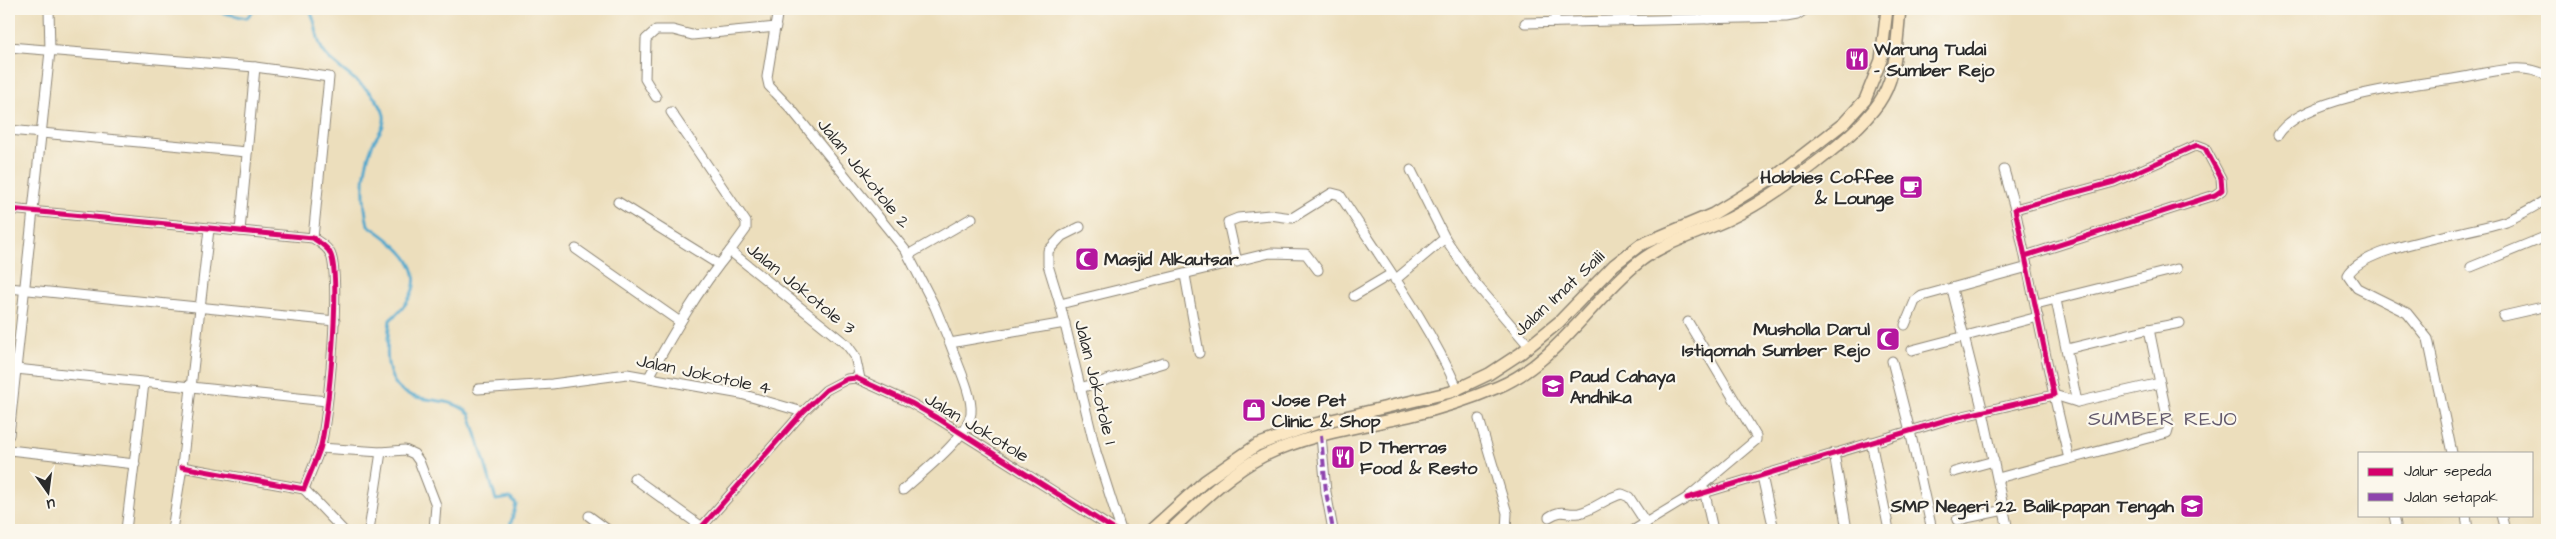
<svg xmlns="http://www.w3.org/2000/svg" width="2556" height="539" font-family="'Architects Daughter',sans-serif">
	<style>
		.lines { fill: none; stroke-linecap: round; stroke-linejoin: round }
		.stream { stroke: #4fa7cc; stroke-width: 3 }
		.street-casing { stroke: #8c8474; stroke-width: 11 }
		.secondary-casing { stroke: #8c8474; stroke-width: 14 }
		.street { stroke: #fff; stroke-width: 9 }
		.secondary { stroke: #fbe7c3; stroke-width: 11 }
		.quiet { stroke: #8e44ad; stroke-width: 4; stroke-dasharray: 8 4; stroke-linecap: butt }
		.cycleway-casing { stroke: #fbf7ec; stroke-width: 8 }
		.cycleway { stroke: #d6006c; stroke-width: 5 }
		.labels { text-anchor: middle; stroke-width: 4.5; stroke-linejoin: round; paint-order: stroke }
		.poi-label { font-size: 18px; font-weight: bold; fill: #2b2b2b; stroke: #fbf7ec; text-anchor: start }
		.street-label { font-size: 18px; fill: #2b2b2b; stroke: #fbf7ec }
		.quarter-label { font-size: 20px; letter-spacing: 1px; fill: #645a6c; stroke: #fbf7ec }
	</style>
	<rect width="100%" height="100%" fill="#fbf7ec"/>
	<filter id="ink" filterUnits="userSpaceOnUse"><feTurbulence type="fractalNoise" baseFrequency=".02" numOctaves="2"/><feDisplacementMap in="SourceGraphic" scale="10" xChannelSelector="R" yChannelSelector="G"/><feConvolveMatrix kernelMatrix="1 2 1 2 8 2 1 2 1" color-interpolation-filters="sRGB"/></filter>
	<filter id="wash" filterUnits="userSpaceOnUse"><feTurbulence type="fractalNoise" baseFrequency=".0096" numOctaves="4" result="noise"/><feDisplacementMap in="SourceGraphic" scale="20" xChannelSelector="R" yChannelSelector="G"/><feGaussianBlur stdDeviation="1.12" result="paint"/><feColorMatrix in="noise" values="0 0 0 0 0 0 0 0 0 0 0 0 0 0 0 0 0 1.4 0 .05"/><feComposite in="paint" operator="in"/></filter>
	<g filter="url(#wash)">
		<rect width="100%" height="100%" fill="#ecdebc"/>
		<g class="lines">
			<g class="stream">
				<path d="M206,9L246,18L256,9"/>
				<path d="M309,9C318,22 315,43 326,55C341,73 379,91 384,115C386,128 376,135 372,146C362,171 362,199 368,225C408,252 438,279 390,320C386,349 381,388 416,397C436,402 454,399 470,414L496,500L510,498L516,504L509,530"/>
			</g>
		</g>
	</g>
	<g filter="url(#ink)">
		<g class="lines">
			<g class="street-casing">
				<g id="street">
					<path d="M778,9L767,77L769,86L792,110L906,251L935,307L950,343L1065,323"/>
					<path d="M1555,9V22"/>
					<path d="M1708,19V9"/>
					<path d="M1525,23L1786,17L1797,15L1806,9"/>
					<path d="M9,47L255,67L329,77L313,238"/>
					<path d="M656,97L645,79L646,39L656,30H673L692,35L776,27"/>
					<path d="M671,112L746,222V229L730,251"/>
					<path d="M9,130L247,152"/>
					<path d="M2278,135C2301,97 2411,85 2453,79C2481,75 2522,60 2547,76"/>
					<path d="M1411,170L1445,238"/>
					<path d="M2004,170L2015,209"/>
					<path d="M618,202L718,264"/>
					<path d="M9,209L313,238C318,242 327,246 330,253C342,274 328,423 320,449C315,463 309,476 304,489L182,467"/>
					<path d="M240,231L255,67"/>
					<path d="M576,249L680,322"/>
					<path d="M908,255L972,218"/>
					<path d="M1237,262L1228,222L1238,218L1270,215L1292,218L1332,193L1340,195C1381,259 1427,320 1458,390"/>
					<path d="M2471,267L2547,236"/>
					<path d="M1185,275L1199,353"/>
					<path d="M1395,280L1445,238L1476,284L1529,346"/>
					<path d="M9,288L335,321"/>
					<path d="M1952,289L1983,412L2008,530"/>
					<path d="M1354,296L1391,274"/>
					<path d="M2056,300L2077,402"/>
					<path d="M1060,304L1048,265V251L1062,236L1080,227"/>
					<path d="M2036,304L2177,269"/>
					<path d="M2503,316L2547,306"/>
					<path d="M1905,325L1915,301L1922,296L2028,267"/>
					<path d="M2149,329L2180,323"/>
					<path d="M1912,350L2038,317"/>
					<path d="M1892,361L1910,431L1932,530"/>
					<path d="M16,369L327,401"/>
					<path d="M649,377C673,333 698,290 730,251L847,345L855,356L860,379"/>
					<path d="M1080,388L1163,363"/>
					<path d="M478,389L552,384L627,374L741,394L803,412"/>
					<path d="M2054,395L2077,402L2160,383L2149,329L2067,349"/>
					<path d="M2054,395L2069,459"/>
					<path d="M1479,419L1507,513L1506,530"/>
					<path d="M9,435L50,51L49,9"/>
					<path d="M1321,435L1326,492L1333,530"/>
					<path d="M1871,442L1889,530"/>
					<path d="M320,448L381,452L405,450L414,454L419,461L436,505L434,530"/>
					<path d="M9,450L135,464"/>
					<path d="M1834,453L1847,530"/>
					<path d="M2452,453L2428,339L2407,313L2357,288L2348,275C2364,245 2473,233 2506,221C2521,215 2534,207 2547,199"/>
					<path d="M1954,472L1994,461"/>
					<path d="M1762,476L1774,530"/>
					<path d="M634,478L702,527"/>
					<path d="M1998,478L2167,433L2169,426L2160,383"/>
					<path d="M304,489L343,530"/>
					<path d="M903,490C922,472 967,439 971,413C973,395 956,361 950,343"/>
					<path d="M1705,494L1713,530"/>
					<path d="M1687,498L1946,420L2054,395L2015,209L2114,182L2197,145L2205,148L2221,178L2222,190L2215,195L2025,256"/>
					<path d="M2466,515L2468,530"/>
					<path d="M2501,515L2505,530"/>
					<path d="M589,516L608,530"/>
					<path d="M1549,517C1563,508 1565,515 1579,513C1594,510 1607,497 1622,494L1629,497L1646,523"/>
					<path d="M1957,520L2004,510"/>
					<path d="M126,530L144,383"/>
					<path d="M172,530L182,467L209,229"/>
					<path d="M369,530L381,452"/>
					<path d="M699,530L803,412L826,390L847,379L856,378L911,403L937,418L1115,530"/>
					<path d="M1121,530L1096,452L1060,304L1270,253L1306,254L1318,270"/>
					<path d="M1634,530L1687,498L1756,440V436L1688,322"/>
					<path d="M2393,530L2396,525L2394,515"/>
				</g>
			</g>
			<g class="secondary-casing">
				<g id="secondary">
					<path d="M1151,530L1205,481L1257,445L1315,424L1451,392L1489,374L1521,353L1559,322L1614,265L1640,245L1713,214L1777,175L1844,123L1865,100L1881,60L1887,9"/>
					<path d="M1171,530C1199,504 1228,474 1263,456C1308,434 1360,427 1409,416C1439,409 1470,399 1498,387C1557,362 1591,300 1639,262C1664,242 1700,233 1729,219C1769,200 1862,135 1883,96C1897,71 1897,37 1900,9"/>
				</g>
			</g>
			<use href="#street" class="street"/>
			<use href="#secondary" class="secondary"/>
			<path class="quiet" d="M1321,435L1326,492L1333,530"/>
			<g class="cycleway-casing">
				<g id="cycleway">
					<path d="M9,209L313,238C318,242 327,246 330,253C342,274 328,423 320,449C315,463 309,476 304,489L182,467"/>
					<path d="M1687,498L1946,420L2054,395L2015,209L2114,182L2197,145L2205,148L2221,178L2222,190L2215,195L2025,256"/>
					<path d="M699,530L803,412L826,390L847,379L856,378L911,403L937,418L1115,530"/>
				</g>
			</g>
			<use href="#cycleway" class="cycleway"/>
		</g>
	</g>
	<defs>
		<g id="restaurant-square" transform="scale(1.25)"><rect x="-9" y="-9" width="18" height="18" rx="4" fill="#b5179e" stroke="#fbf7ec"/><path d="M-5-6h1v4h1v-4h1v4h1v-4h1v5L-1.5 .5V6h-2V.5L-5-1ZM5-6V6H3V1.5H1.5Q1.5-4 5-6Z" fill="#fff"/></g>
		<g id="cafe-square" transform="scale(1.25)"><rect x="-9" y="-9" width="18" height="18" rx="4" fill="#b5179e" stroke="#fbf7ec"/><path d="M-5.5-4.5H6V0H3Q3 3.5 0 3.5H-2.5Q-5.5 3.5-5.5 0ZM3-3.2v2h1.7v-2ZM-6 4.5H4V6H-6Z" fill="#fff"/></g>
		<g id="mosque-square" transform="scale(1.25)"><rect x="-9" y="-9" width="18" height="18" rx="4" fill="#b5179e" stroke="#fbf7ec"/><path d="M3.5-4.9A6 6 0 1 0 3.5 4.9A5 5 0 1 1 3.5-4.9Z" fill="#fff"/></g>
		<g id="school-square" transform="scale(1.25)"><rect x="-9" y="-9" width="18" height="18" rx="4" fill="#b5179e" stroke="#fbf7ec"/><path d="M0-5L7-2L0 1L-7-2ZM-4 1L0 2.5L4 1V4Q0 6-4 4Z" fill="#fff"/></g>
		<g id="shop-square" transform="scale(1.25)"><rect x="-9" y="-9" width="18" height="18" rx="4" fill="#b5179e" stroke="#fbf7ec"/><path d="M-5-2.5h2.3a2.7 3.5 0 0 1 5.4 0H5L5.5 6h-11ZM-1.5-2.5h3a1.5 2.3 0 0 0-3 0Z" fill="#fff"/></g>
	</defs>
	<g fill-rule="evenodd">
		<use href="#restaurant-square" x="1857" y="59"/>
		<use href="#cafe-square" x="1911" y="187"/>
		<use href="#mosque-square" x="1087" y="259"/>
		<use href="#mosque-square" x="1888" y="339"/>
		<use href="#school-square" x="1553" y="386"/>
		<use href="#shop-square" x="1254" y="410"/>
		<use href="#restaurant-square" x="1343" y="457"/>
		<use href="#school-square" x="2192" y="506"/>
	</g>
	<g class="labels">
		<g class="poi-label">
			<text x="1874" y="55">Warung Tudai<tspan x="1874" dy="21">- Sumber Rejo</tspan></text>
			<text x="1894" y="183" text-anchor="end">Hobbies Coffee<tspan x="1894" dy="21">&amp; Lounge</tspan></text>
			<text x="1104" y="265">Masjid Alkautsar</text>
			<text x="1870" y="335" text-anchor="end">Musholla Darul<tspan x="1870" dy="21">Istiqomah Sumber Rejo</tspan></text>
			<text x="1570" y="382">Paud Cahaya<tspan x="1570" dy="21">Andhika</tspan></text>
			<text x="1272" y="406">Jose Pet<tspan x="1272" dy="21">Clinic &amp; Shop</tspan></text>
			<text x="1360" y="453">D Therras<tspan x="1360" dy="21">Food &amp; Resto</tspan></text>
			<text x="2174" y="512" text-anchor="end">SMP Negeri 22 Balikpapan Tengah</text>
		</g>
		<g class="street-label">
			<text transform="translate(864 173) rotate(51)" y="6">Jalan Jokotole 2</text>
			<text transform="translate(801 288) rotate(39)" y="6">Jalan Jokotole 3</text>
			<text transform="translate(1559 293) rotate(-43)" y="6">Jalan Imat Saili</text>
			<text transform="translate(704 374) rotate(12)" y="6">Jalan Jokotole 4</text>
			<text transform="translate(1096 382) rotate(76)" y="6">Jalan Jokotole 1</text>
			<text transform="translate(977 427) rotate(31)" y="6">Jalan Jokotole</text>
		</g>
		<g class="quarter-label">
			<text x="2163" y="425">SUMBER REJO</text>
		</g>
	</g>
	<rect width="2556" height="539" fill="none" stroke="#fbf7ec" stroke-width="30"/>
	<rect x="2358" y="452" width="175" height="65" fill="#fbf7ec" stroke="#a8a59f"/>
	<rect x="2368" y="468" width="25" height="8" fill="#d6006c" stroke="#a8a59f"/>
	<text x="2404" y="476" font-size="15" fill="#2b2b2b">Jalur sepeda</text>
	<rect x="2368" y="493" width="25" height="8" fill="#8e44ad" stroke="#a8a59f"/>
	<text x="2404" y="502" font-size="15" fill="#2b2b2b">Jalan setapak</text>
	<g transform="translate(48 492) rotate(166)" stroke="#fbf7ec" stroke-width="4" paint-order="stroke">
	<path d="M0-4L9 19L0 12L-9 19Z" fill="#2b2b2b"/>
	<text y="-8" font-size="14" font-weight="bold" text-anchor="middle" fill="#2b2b2b">U</text>
	</g>
</svg>
